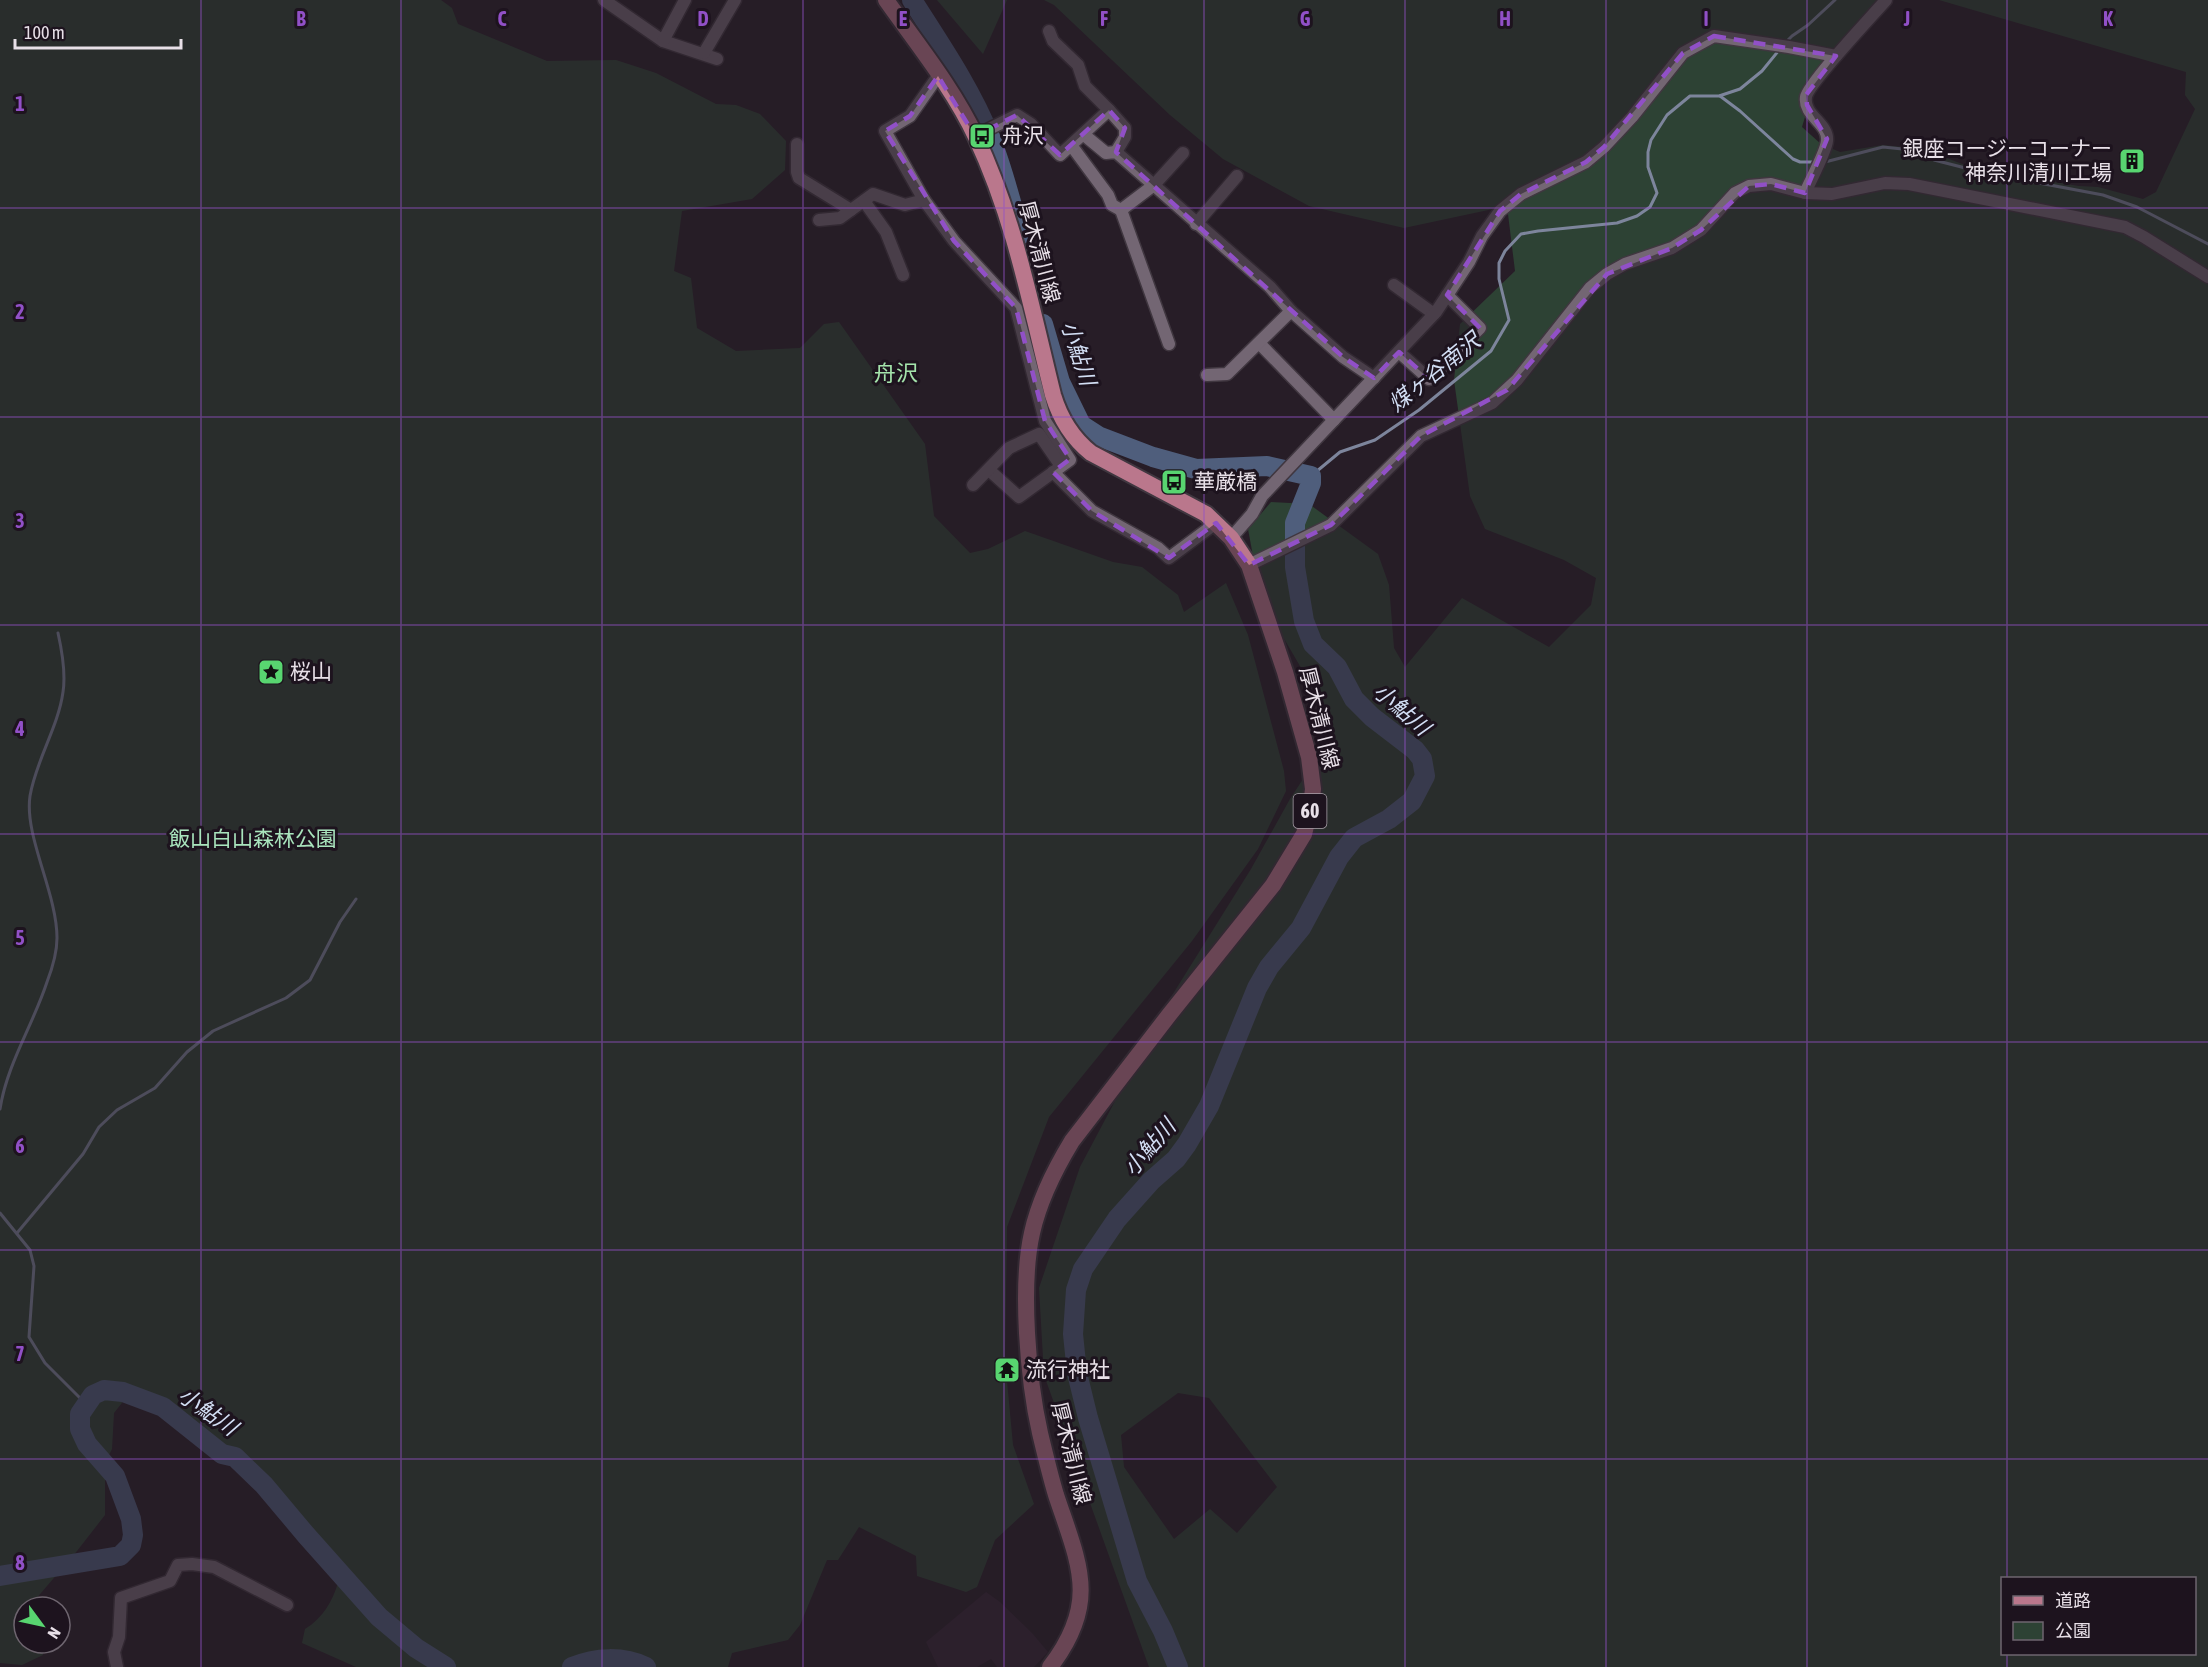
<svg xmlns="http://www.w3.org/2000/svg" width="2208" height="1667" font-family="'Asap Condensed','Noto Sans JP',sans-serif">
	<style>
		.built { fill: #342534 }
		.green { fill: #2d4234; fill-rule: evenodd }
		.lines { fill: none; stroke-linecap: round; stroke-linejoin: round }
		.stream { stroke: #7d859c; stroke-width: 3 }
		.river { stroke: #4f5e7c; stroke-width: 20 }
		.minor-casing { stroke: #403740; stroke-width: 15 }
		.primary-casing { stroke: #403740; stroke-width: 20 }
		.minor { stroke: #736673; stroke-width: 12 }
		.primary { stroke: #ba778c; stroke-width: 16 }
		.marked { fill: none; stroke: #9150c7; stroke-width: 4.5; stroke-dasharray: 12 8; stroke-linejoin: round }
		.grid { fill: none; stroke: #9150c7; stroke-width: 1.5; stroke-opacity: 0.55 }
		.labels { text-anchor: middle; stroke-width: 6; stroke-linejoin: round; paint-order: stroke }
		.shield { fill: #1d131e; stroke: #aba2ab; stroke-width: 1.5 }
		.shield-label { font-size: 20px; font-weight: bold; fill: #e8e0e8 }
		.poi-label { font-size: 21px; fill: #e8e0e8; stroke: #1d131e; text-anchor: start }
		.street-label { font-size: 21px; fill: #e8e0e8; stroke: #1d131e }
		.park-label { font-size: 21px; fill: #a9e4bd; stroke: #1d131e }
		.water-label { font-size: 22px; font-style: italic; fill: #d2def4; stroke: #1d131e }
		.neighbourhood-label { font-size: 22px; fill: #a4e3ab; stroke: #1d131e }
		.grid-label { font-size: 20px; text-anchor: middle; font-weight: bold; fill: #9150c7; stroke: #1d131e; stroke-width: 6; stroke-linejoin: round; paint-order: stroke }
	</style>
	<rect width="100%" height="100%" fill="#271d27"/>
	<path class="built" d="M986,1592L1000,1602L1032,1633L1048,1652L1034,1667H997L991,1659L977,1667H938L926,1642Z"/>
	<g class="green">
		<path d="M0,0H441L452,8L458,24L547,61L616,60L656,73L716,104L736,105L760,114L786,141L785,170L752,199L682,211L674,271L691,278L697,328L736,351L800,348L824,324L839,322L925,444L934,516L970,553L988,549L1025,531L1113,562L1142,567L1178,595L1184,612L1226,583L1248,635L1284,771L1286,791L1258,849L1192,941L1049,1117L1007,1227L1005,1359L996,1362L997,1379L1007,1381L1013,1445L1034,1504L995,1540L977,1587L966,1592L917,1576L916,1556L859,1527L838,1560H827L800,1625L788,1640L732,1653L728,1667H356L302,1643L305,1629C323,1618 332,1602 338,1583L304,1545L298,1519L271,1489L194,1419L159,1404L125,1399L114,1413L112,1449L105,1463V1515L77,1551L29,1607H24V1643H42L43,1655L22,1665L0,1663Z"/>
		<path d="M937,0H1007L983,54Z"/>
		<path d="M1044,0H1887L1829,66L1811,97L1802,127L1821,144L1840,152L1883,145L1923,149L1978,170L2079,186L2098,187L2143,199L2156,192L2195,109L2185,95L2186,72L1939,0H2208V1667H1149L1044,1375L1039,1288L1080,1167L1166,1005L1251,869L1290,799L1322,750L1318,697L1261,599L1248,529L1271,502L1309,504L1378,554L1389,585L1394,648L1405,667L1462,598L1549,647L1591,605L1596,578L1564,560L1485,529L1470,496L1454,380L1460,324L1515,271L1507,206L1404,228L1309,206L1223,159L1170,115L1054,5ZM1178,1393L1209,1398L1277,1487L1237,1533L1210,1509L1174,1539L1124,1467L1121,1435ZM2002,1578H2194V1654H2002Z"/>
	</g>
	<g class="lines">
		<g class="stream">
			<path d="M1784,44L1792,36L1808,25L1835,0"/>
			<path d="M1720,96L1740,111L1793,159L1800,162H1815"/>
			<path d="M1825,162L1883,147L1912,150L1934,160L1981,172L2103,195L2137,207L2208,244"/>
			<path d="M1311,476L1340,452L1375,440L1419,410L1491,351L1509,320L1499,279V263L1505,251L1521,234L1538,231L1617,223L1637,216L1650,207L1657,193L1648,167V152L1651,140L1667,115L1690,96H1719L1740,89L1762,71L1780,49"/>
			<path d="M0,1109C7,1064 33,1025 47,982C52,969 57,952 57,938C57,893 24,836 30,796C36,760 58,728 63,692C66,673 62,651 58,633"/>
			<path d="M0,1213L30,1250L34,1266L29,1337L45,1363L86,1404"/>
			<path d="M17,1233L83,1154L99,1127L117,1110L155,1088L187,1052L213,1031L286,998L310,980L340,922L356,899"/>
		</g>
		<g class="river">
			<path d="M912,0C940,44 971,89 990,137C1003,169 1011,202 1020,235"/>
			<path d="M1043,324L1060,382L1081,425L1098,436L1153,457L1196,469L1267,466L1311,476V483L1295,523V567L1304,621L1313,644L1337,667L1354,699L1372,717L1415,750L1422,759L1425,776L1412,801L1389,819L1354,838L1339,857L1301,928L1269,967L1257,988L1209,1106L1187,1144L1176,1159L1151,1181L1117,1219L1083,1269L1076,1290L1073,1334L1077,1373L1088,1418L1137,1581L1163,1631L1178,1667"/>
			<path d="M0,1576L120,1556L131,1545L133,1535L131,1519L115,1476L87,1444L80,1429V1414L93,1395L104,1390L123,1392L163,1407L222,1454L235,1457L264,1485L306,1535L379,1617L416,1648L446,1667"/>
			<path d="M572,1667C596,1657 623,1656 646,1667"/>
		</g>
		<g class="minor-casing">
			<g id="minor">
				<path d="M604,0L663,41L717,59"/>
				<path d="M663,41L685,0"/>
				<path d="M704,53L735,0"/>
				<path d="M938,76L910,116L885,131L924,200L954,241L1016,308L1045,421L1070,460L1019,497L989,470"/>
				<path d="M1109,110L1125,128V137L1116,152"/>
				<path d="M1083,134L1106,153L1116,152L1270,287L1291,311L1343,357L1374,378"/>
				<path d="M975,136L1017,115L1031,124L1060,155L1109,110L1085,86L1078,65L1053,41L1049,31"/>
				<path d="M797,144V172L799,178L851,210L873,194L905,205L924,200"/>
				<path d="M1071,145L1108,195L1112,205L1121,210"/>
				<path d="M1805,193C1810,181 1826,152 1827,141C1829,123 1803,116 1806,97C1808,84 1873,15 1886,0"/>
				<path d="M864,201L886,232L903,275"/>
				<path d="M819,220L840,218L851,210"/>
				<path d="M1196,224L1237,176"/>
				<path d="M1394,285L1434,314"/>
				<path d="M1169,344L1121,210L1154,185L1183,153"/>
				<path d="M1260,344L1334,420"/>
				<path d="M1399,352L1429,379L1480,328L1447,295"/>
				<path d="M1207,375L1227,374L1291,311"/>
				<path d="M1053,472L1092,511L1158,548L1169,558L1216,523"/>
				<path d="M973,485L1009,448L1039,434L1061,466"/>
				<path d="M1231,538L1252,514L1262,496L1436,312L1469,262L1482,236L1500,211L1521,194L1586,162L1604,147L1632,117L1683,53L1714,36L1789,47L1836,56"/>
				<path d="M1249,565L1331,525L1421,436L1492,403L1517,380L1590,288L1607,274L1625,264L1672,248L1701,230L1735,193L1749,186L1771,184L1805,193L1832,194L1885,183L1909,184L2125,227L2144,237L2208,277"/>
				<path d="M117,1667L114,1652L119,1637L121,1598L170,1581L178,1565L192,1564L214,1567L287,1605"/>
			</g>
		</g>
		<g class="primary-casing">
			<path id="primary" d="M886,0C917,44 953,88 976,137C1015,220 1031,307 1053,395C1060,418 1072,438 1091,453L1206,514L1231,538L1249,565L1285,672L1309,757L1313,789L1311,806L1304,834L1273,885L1169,1015L1072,1141C1055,1169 1039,1201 1032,1233C1020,1286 1028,1380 1040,1433C1045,1454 1050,1475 1056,1495C1079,1564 1100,1602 1050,1667"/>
		</g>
		<use href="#minor" class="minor"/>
		<use href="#primary" class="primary"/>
	</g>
	<path d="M0 0H2208V1667H0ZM1714,36L1836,56L1806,95L1807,105L1827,139L1805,193L1771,184L1749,186L1701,230L1672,248L1607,274L1507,390L1421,436L1331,525L1249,565L1216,523L1169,558L1092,511L1053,472L1070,459L1045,421L1016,308L954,241L885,131L910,116L938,76L975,136L1017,115L1060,155L1109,110L1125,128L1116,152L1343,357L1374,378L1399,352L1429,379L1480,328L1447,295L1500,211L1521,194L1586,162L1604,147L1683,53Z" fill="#271d27" fill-opacity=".55" fill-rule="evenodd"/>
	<path class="marked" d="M1714,36L1836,56L1806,95L1807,105L1827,139L1805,193L1771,184L1749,186L1701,230L1672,248L1607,274L1507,390L1421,436L1331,525L1249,565L1216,523L1169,558L1092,511L1053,472L1070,459L1045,421L1016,308L954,241L885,131L910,116L938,76L975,136L1017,115L1060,155L1109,110L1125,128L1116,152L1343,357L1374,378L1399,352L1429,379L1480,328L1447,295L1500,211L1521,194L1586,162L1604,147L1683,53Z"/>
	<path class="grid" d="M201,0V1667M401,0V1667M602,0V1667M803,0V1667M1004,0V1667M1204,0V1667M1405,0V1667M1606,0V1667M1807,0V1667M2007,0V1578M0,208H2208M0,417H2208M0,625H2208M0,834H2208M0,1042H2208M0,1250H2208M0,1459H2208M2007,1654V1667"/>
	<defs>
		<g id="bus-square" transform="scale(1.35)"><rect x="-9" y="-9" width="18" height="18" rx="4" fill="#58d570" stroke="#1d131e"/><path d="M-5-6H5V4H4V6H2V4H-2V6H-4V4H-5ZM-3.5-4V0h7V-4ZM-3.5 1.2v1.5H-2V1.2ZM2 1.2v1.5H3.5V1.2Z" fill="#111"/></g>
		<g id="building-square" transform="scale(1.35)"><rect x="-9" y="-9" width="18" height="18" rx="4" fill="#58d570" stroke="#1d131e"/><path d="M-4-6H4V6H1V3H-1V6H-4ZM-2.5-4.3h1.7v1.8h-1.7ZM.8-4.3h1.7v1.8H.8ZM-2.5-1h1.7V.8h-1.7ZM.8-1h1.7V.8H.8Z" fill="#111"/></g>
		<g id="sight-square" transform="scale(1.35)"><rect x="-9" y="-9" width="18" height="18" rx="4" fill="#58d570" stroke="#1d131e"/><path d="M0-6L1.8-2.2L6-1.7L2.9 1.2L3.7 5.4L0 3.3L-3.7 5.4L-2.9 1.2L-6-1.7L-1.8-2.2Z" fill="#111"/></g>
		<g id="temple-square" transform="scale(1.35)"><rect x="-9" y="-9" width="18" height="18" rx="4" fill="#58d570" stroke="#1d131e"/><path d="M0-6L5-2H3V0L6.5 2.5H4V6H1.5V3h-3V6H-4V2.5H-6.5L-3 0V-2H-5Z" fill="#111"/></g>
	</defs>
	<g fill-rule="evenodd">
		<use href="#bus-square" x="982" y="136"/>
		<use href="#building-square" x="2132" y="161"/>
		<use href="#bus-square" x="1174" y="482"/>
		<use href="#sight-square" x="271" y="672"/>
		<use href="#temple-square" x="1007" y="1370"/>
	</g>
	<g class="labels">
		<rect class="shield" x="1293.5" y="794" width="33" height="34" rx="4.5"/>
		<g class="shield-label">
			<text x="1310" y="818">60</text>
		</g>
		<g class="poi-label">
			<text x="1002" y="143">舟沢</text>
			<text x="2112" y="156" text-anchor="end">銀座コージーコーナー<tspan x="2112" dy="24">神奈川清川工場</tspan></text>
			<text x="1194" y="489">華厳橋</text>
			<text x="290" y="679">桜山</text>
			<text x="1026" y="1377">流行神社</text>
		</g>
		<g class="street-label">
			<text transform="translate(1039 252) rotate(75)" y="7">厚木清川線</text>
			<text transform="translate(1319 718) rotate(76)" y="7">厚木清川線</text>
			<text transform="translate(1071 1453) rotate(76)" y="7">厚木清川線</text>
		</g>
		<g class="park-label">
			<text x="253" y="846">飯山白山森林公園</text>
		</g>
		<g class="water-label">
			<text transform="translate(1079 353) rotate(72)" y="8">小鮎川</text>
			<text transform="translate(1434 372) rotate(-39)" y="8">煤ヶ谷南沢</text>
			<text transform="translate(1402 709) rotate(41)" y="8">小鮎川</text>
			<text transform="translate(1149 1147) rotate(-49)" y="8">小鮎川</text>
			<text transform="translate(208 1411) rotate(35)" y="8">小鮎川</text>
		</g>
		<g class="neighbourhood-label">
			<text x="896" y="381">舟沢</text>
		</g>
	</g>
	<g class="grid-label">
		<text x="301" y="26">B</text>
		<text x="502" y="26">C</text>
		<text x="703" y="26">D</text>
		<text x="903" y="26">E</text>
		<text x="1104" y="26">F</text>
		<text x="1305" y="26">G</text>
		<text x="1505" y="26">H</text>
		<text x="1706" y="26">I</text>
		<text x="1907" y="26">J</text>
		<text x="2108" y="26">K</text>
		<text x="20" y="111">1</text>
		<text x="20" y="319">2</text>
		<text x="20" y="528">3</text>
		<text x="20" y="736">4</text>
		<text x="20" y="945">5</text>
		<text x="20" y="1153">6</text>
		<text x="20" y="1361">7</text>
		<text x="20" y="1570">8</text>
	</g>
	<rect x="2001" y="1577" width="195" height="78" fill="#1d131e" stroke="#6e656f" stroke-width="1.5"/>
	<rect x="2013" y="1596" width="30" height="9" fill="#ba778c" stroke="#6e656f" stroke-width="1.5"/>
	<text x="2055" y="1607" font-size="18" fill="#e8e0e8">道路</text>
	<rect x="2013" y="1622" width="30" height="18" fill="#2d4234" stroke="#6e656f" stroke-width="1.5"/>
	<text x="2055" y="1637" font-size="18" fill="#e8e0e8">公園</text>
	<g transform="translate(42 1625) rotate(123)"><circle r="28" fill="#1d131e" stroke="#6e656f" stroke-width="1.5"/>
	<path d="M0-4.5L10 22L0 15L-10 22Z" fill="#58d570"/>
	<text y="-9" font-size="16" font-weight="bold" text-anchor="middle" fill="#e8e0e8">N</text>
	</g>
	<path d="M15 39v9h166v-9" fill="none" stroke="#e8e0e8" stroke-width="3"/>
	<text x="24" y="39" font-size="18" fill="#e8e0e8" stroke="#1d131e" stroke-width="4.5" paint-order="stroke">100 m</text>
</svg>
